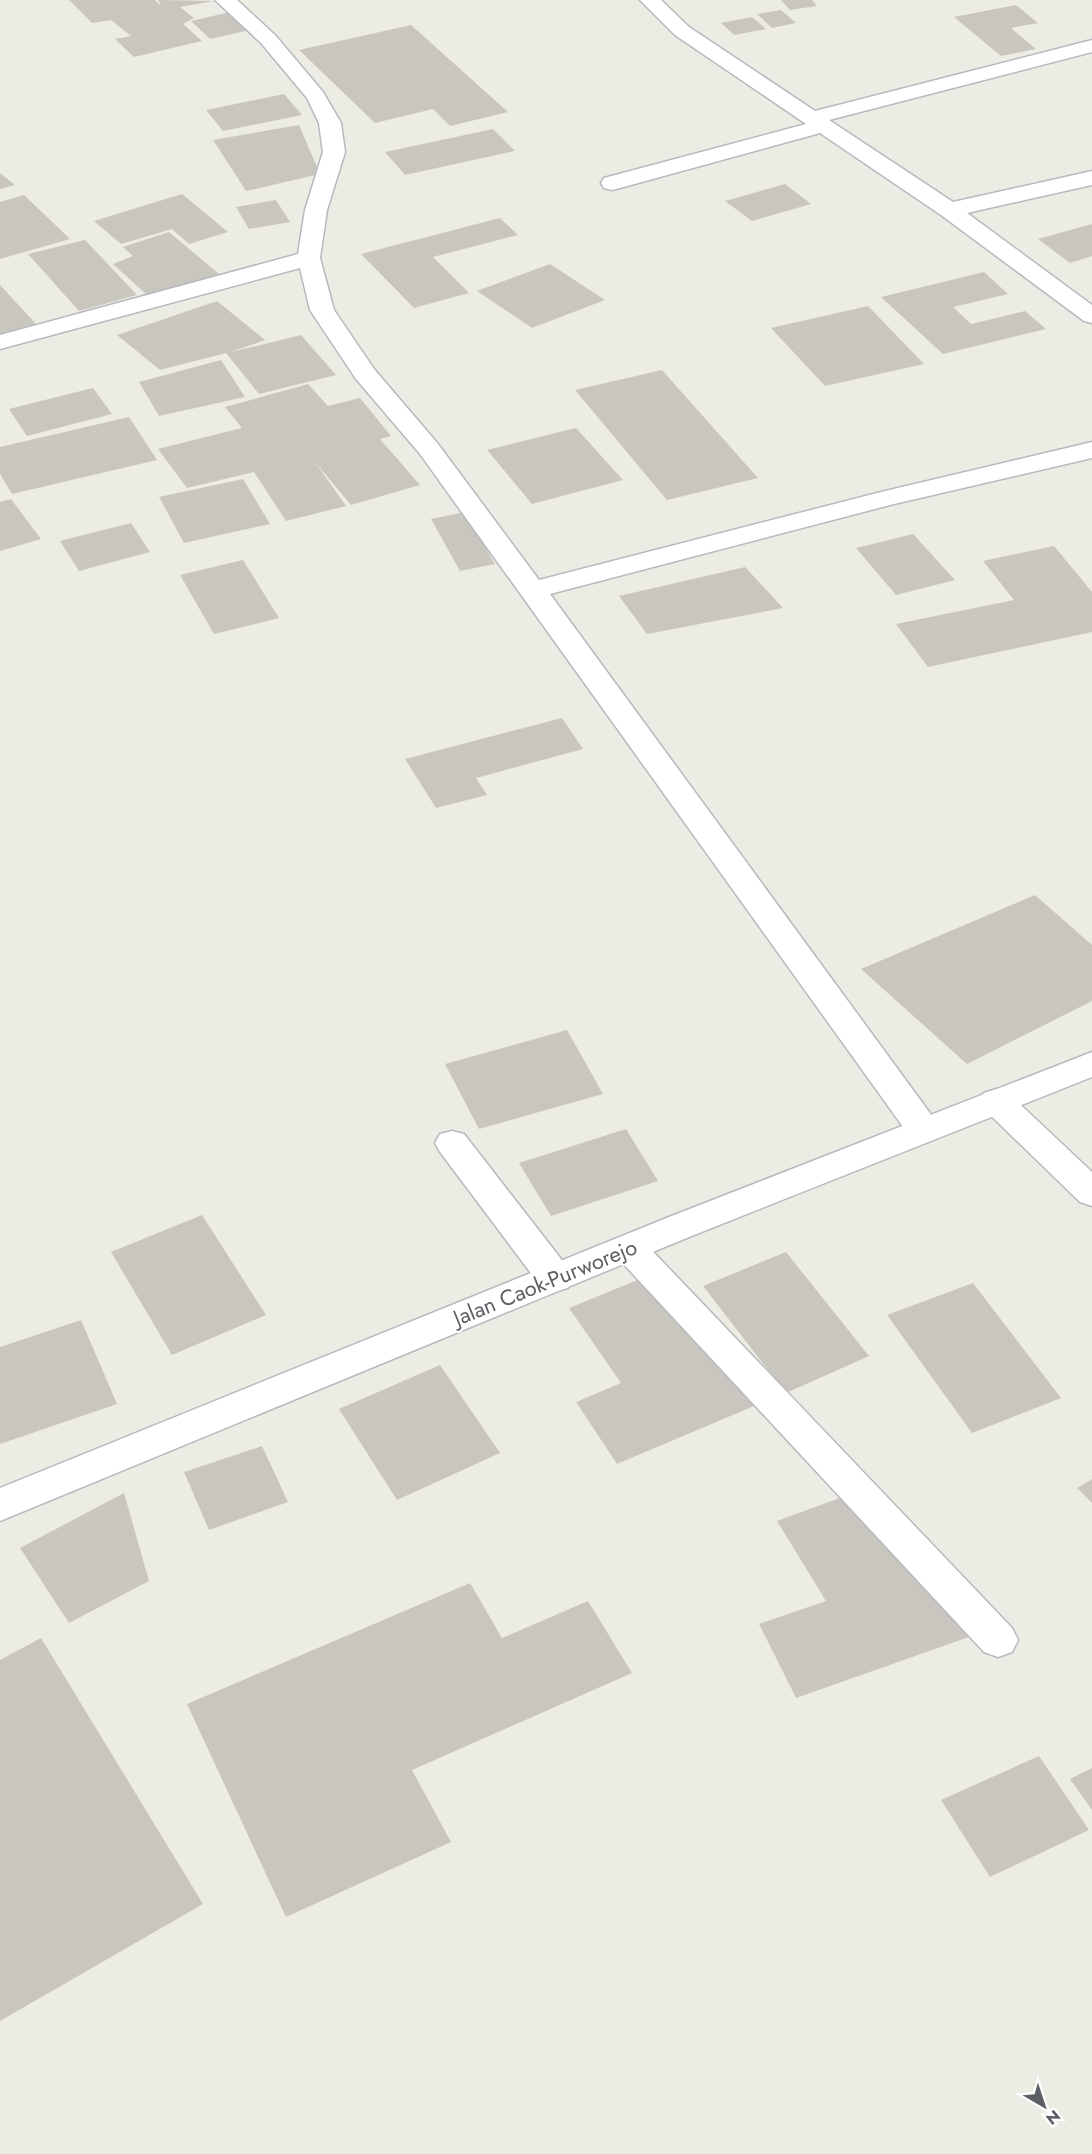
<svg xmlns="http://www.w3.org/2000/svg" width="1092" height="2154" font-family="Jost,sans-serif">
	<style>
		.building { fill: #c9c6c0 }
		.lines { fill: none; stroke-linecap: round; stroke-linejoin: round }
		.minor-casing { stroke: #b6b9bd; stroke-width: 3 }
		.tertiary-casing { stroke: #b6b9bd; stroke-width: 3 }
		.minor { fill: #fff; fill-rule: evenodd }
		.tertiary { fill: #fff; fill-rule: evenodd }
		.labels { text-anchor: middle; stroke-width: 4.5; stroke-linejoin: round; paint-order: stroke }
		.street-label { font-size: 22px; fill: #5c5f63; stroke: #fff }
	</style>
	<rect width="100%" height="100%" fill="#edece4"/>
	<g class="building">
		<path d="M69,0H155L161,6L158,0L214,1L180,7L194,18L183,24L202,41L134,57L115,39L131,36L111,20L92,23Z"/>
		<path d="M781,0H812L817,6L790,10Z"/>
		<path d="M1016,5L1038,23L1011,28L1036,49L1001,56L954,17Z"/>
		<path d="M781,10L796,23L772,28L757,14Z"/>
		<path d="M230,12L250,30L210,39L191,21Z"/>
		<path d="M752,17L766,29L734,35L721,23Z"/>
		<path d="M411,25L508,112L450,126L433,109L375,123L299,50Z"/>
		<path d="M284,94L302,115L223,131L206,110Z"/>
		<path d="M299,125L320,174L246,191L213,140Z"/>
		<path d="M493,129L515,151L405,175L385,152Z"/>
		<path d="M0,173L15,185L0,189Z"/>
		<path d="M785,184L811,204L752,221L725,201Z"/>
		<path d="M182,194L228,232L189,244L172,229L121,244L94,221Z"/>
		<path d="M24,195L70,239L0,259V202Z"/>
		<path d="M276,200L290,222L249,229L236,207Z"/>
		<path d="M500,218L518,235L433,257L469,293L414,308L361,254Z"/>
		<path d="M1092,224V256L1070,263L1038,239Z"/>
		<path d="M169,232L219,274L148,296L113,264L133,256L123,247Z"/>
		<path d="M85,240L137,295L79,311L28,254Z"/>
		<path d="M550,264L605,300L532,328L477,291Z"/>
		<path d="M984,272L1008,294L953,307L971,324L1025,311L1046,329L943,354L881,297Z"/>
		<path d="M0,285L36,324L0,334Z"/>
		<path d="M217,301L265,340L231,352L301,335L336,375L259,394L226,353L160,370L117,335Z"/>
		<path d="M868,306L924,364L825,386L771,328Z"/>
		<path d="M221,360L245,397L159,416L139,382Z"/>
		<path d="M662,370L758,478L667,500L575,390Z"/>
		<path d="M308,384L328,406L360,398L391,436L380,439L420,485L351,505L315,462L346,506L286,521L254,472L187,488L158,449L242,428L225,407Z"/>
		<path d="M93,388L112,414L27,436L9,409Z"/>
		<path d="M129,417L157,460L12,494L0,474V447Z"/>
		<path d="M576,428L623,480L532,504L487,450Z"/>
		<path d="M243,479L270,524L184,543L159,497Z"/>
		<path d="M11,499L41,539L0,551V502Z"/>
		<path d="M465,512L495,564L460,571L431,519Z"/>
		<path d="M131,523L150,552L79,571L60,541Z"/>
		<path d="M913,534L955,580L896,595L856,548Z"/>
		<path d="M1054,546L1092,592V632L928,667L896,624L1014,600L983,561Z"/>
		<path d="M243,560L279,618L214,634L180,575Z"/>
		<path d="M745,567L783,608L647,634L619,596Z"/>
		<path d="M562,718L583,749L476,778L487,795L436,808L405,759Z"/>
		<path d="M1035,895L1092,945V1001L967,1064L861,969Z"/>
		<path d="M567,1030L603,1094L479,1129L445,1064Z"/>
		<path d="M626,1129L658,1181L551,1216L519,1163Z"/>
		<path d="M202,1215L266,1315L172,1355L111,1252Z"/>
		<path d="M786,1252L869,1356L786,1393L703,1286Z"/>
		<path d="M657,1272L754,1406L617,1464L576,1402L621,1383L569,1308Z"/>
		<path d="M973,1283L1061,1398L972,1433L887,1315Z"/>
		<path d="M81,1320L117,1404L0,1444V1347Z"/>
		<path d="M440,1365L500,1453L397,1500L339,1409Z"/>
		<path d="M262,1446L288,1502L209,1530L184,1472Z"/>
		<path d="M1092,1479V1503L1077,1488Z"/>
		<path d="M864,1489L986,1631L796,1698L759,1624L826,1601L777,1521Z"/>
		<path d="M124,1493L149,1581L69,1623L20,1548Z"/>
		<path d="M470,1583L502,1638L588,1601L632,1673L412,1770L451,1842L286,1917L187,1704Z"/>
		<path d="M41,1638L203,1904L0,2021V1660Z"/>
		<path d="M1039,1756L1089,1830L990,1877L941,1800Z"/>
		<path d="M1092,1768V1810L1070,1779Z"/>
	</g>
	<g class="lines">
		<g class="minor-casing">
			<g id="minor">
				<path d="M215,0H237L275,35L323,92L341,123L345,152L327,210L320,258L334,310L374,369L438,444L539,580L881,492L1092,442V458L894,504L550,594L935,1120L940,1129L935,1138L923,1141L911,1138L420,454L356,379L310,310L300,268L0,349V335L298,254L305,210L323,152L319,123L307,98L261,43Z"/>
				<path d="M640,0H661L689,27L815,111L1092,40V52L829,120L953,202L1092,171V185L967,213L1092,305V323L1084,321L941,215L820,133L620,188L612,190L604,188L601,183L604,178L806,124L675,35Z"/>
				<path d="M996,1089L1008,1093L1092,1172V1206L1080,1202L984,1109L979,1101L984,1093Z"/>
				<path d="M452,1131L464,1134L568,1268L573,1278L568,1288L555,1291L542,1288L440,1152L435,1143L440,1134Z"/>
				<path d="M629,1235L641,1239L1012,1628L1018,1640L1012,1652L998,1657L984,1652L617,1257L611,1248L617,1239Z"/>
			</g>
		</g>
		<g class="tertiary-casing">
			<path id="tertiary" d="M1092,1052V1077L694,1235L0,1521V1488L669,1217Z"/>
		</g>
		<use href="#minor" class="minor"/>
		<use href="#tertiary" class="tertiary"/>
	</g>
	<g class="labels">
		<g class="street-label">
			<text transform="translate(545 1282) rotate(-22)" y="8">Jalan Caok-Purworejo</text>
		</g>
	</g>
	<g transform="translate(1044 2106) rotate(141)" stroke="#ffffff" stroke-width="4.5" paint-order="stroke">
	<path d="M0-4.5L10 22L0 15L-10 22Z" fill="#5c5f63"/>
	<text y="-9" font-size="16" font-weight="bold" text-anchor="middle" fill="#5c5f63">N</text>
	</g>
</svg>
